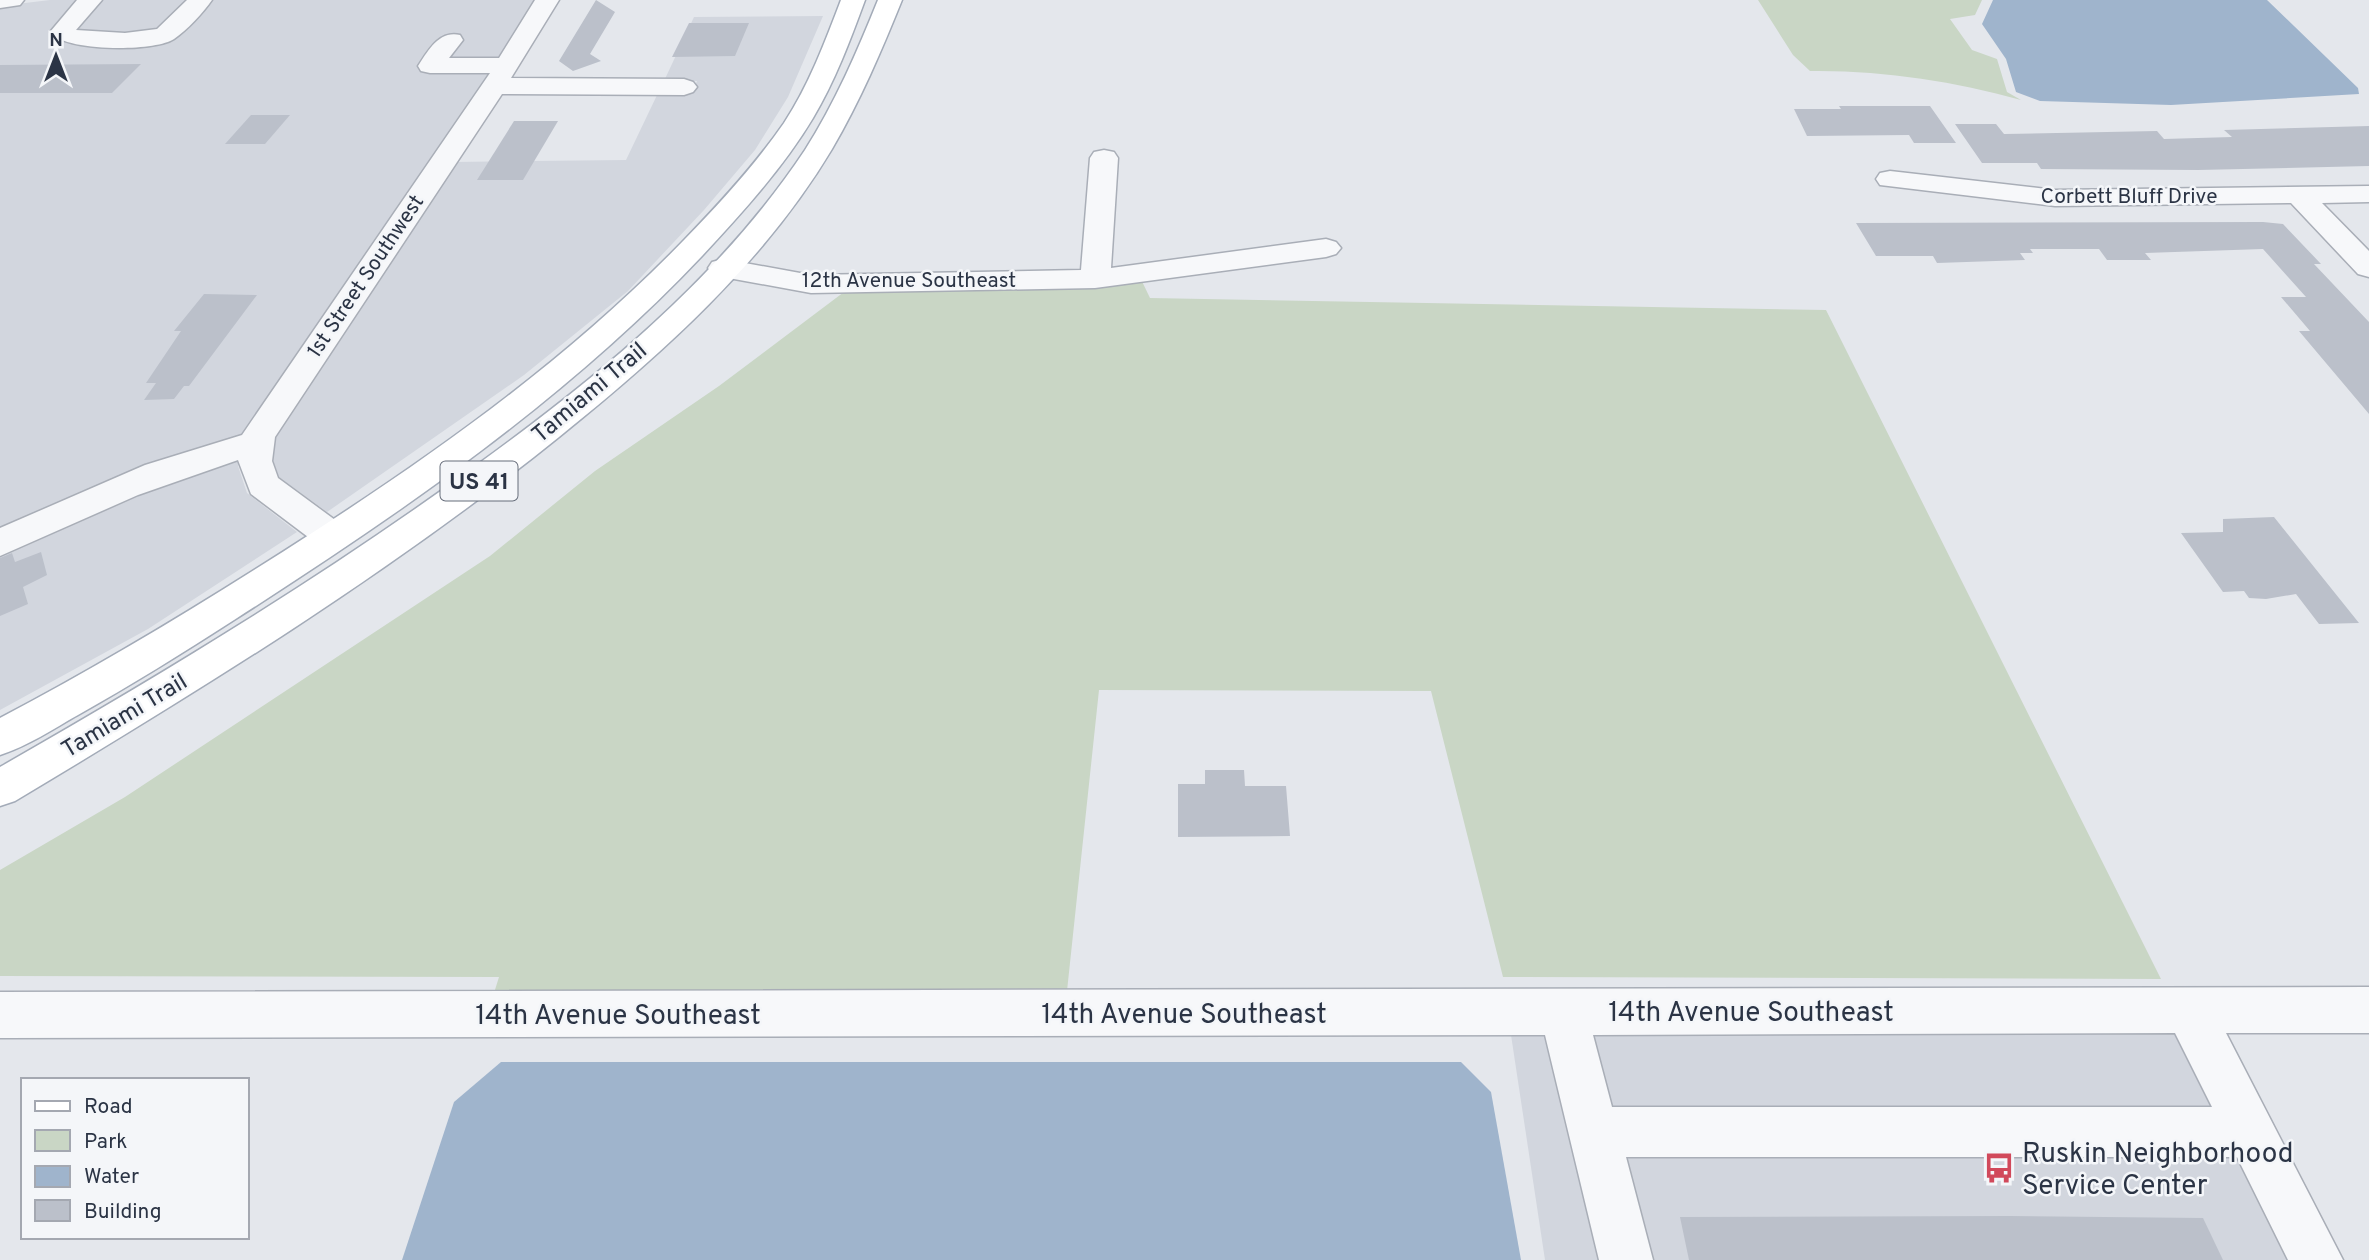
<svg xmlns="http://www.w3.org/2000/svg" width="2369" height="1260" font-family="Overpass,sans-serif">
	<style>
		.built { fill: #d2d6de }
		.green { fill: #c9d6c5 }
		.water { fill: #9fb4cc }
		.building { fill: #bbc0ca }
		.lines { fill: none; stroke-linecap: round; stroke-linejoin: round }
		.minor-casing { stroke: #a9aeb7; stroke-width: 3 }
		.major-casing { stroke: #a3abb8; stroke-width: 3 }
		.minor { fill: #f7f8fa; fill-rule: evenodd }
		.major { fill: #fff; fill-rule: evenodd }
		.labels { text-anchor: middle; stroke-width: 5; stroke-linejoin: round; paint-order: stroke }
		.far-street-label { font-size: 21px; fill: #2b3445; stroke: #f4f6f9 }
		.shield { fill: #f4f6f9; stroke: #676e7b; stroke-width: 2 }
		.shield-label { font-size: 23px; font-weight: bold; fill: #2b3445 }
		.street-label { font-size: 24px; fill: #2b3445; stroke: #f4f6f9 }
		.near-street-label { font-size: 28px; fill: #2b3445; stroke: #f4f6f9 }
		.near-poi-label { font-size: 28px; fill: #2b3445; stroke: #f4f6f9; text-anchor: start }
	</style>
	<rect width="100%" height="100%" fill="#e4e7ec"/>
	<g class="built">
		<path d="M50,0H538L483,86L243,436L238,466L247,493L297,532L148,629L0,710V6Z"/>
		<path d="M823,16L788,97L755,150L704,210L628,291L524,375L327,512L279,477L271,455L273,434L454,162L626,160L658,93H692L697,81H664L694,17Z"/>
		<path d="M2218,1033L2343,1260H1545L1511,1035Z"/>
	</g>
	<g class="green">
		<path d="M1758,0H1982L1975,15L1950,19L1972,50L1997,59L2007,92L2021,100C1952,81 1882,70 1810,71L1793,55Z"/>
		<path d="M1108,270L1137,271L1150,298L1826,310L2161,979L1503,977L1431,691L1099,690L1067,991L494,993L499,977L0,976V870L125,797L490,556L595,471L719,386L844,292L1107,288Z"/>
	</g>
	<g class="water">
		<path d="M1993,0H2267L2358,88L2359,94L2171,105L2040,101L2016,92L2006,59L1982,24Z"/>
		<path d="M501,1062H1461L1491,1092L1521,1260H402L454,1102Z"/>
	</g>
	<g class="building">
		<path d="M596,0L615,12L590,54L601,61L573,71L559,61Z"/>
		<path d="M689,23H749L735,56L672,57Z"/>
		<path d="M141,64L112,93H0V65Z"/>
		<path d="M1839,106H1930L1956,143H1914L1909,135L1807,136L1794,109H1841Z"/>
		<path d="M251,115H290L265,144H225Z"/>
		<path d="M514,121H558L523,180H477Z"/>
		<path d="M1955,124H1996L2004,134L2157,131L2164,139L2232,137L2224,130L2369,126V166L2198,170L2041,169L2037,163H1982Z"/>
		<path d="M2263,222L2283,224L2321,264H2314L2369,322V414L2299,331H2310L2281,297H2306L2263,249L2145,253L2151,260H2107L2099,249H2030L2033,253H2020L2025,260L1937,263L1933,256H1876L1856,223Z"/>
		<path d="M204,294L257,295L189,386H184L174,399L144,400L156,383H146L181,331H174Z"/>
		<path d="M2274,517L2359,623L2319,624L2296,594L2266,599L2249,598L2244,591L2223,592L2181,533L2223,532V519Z"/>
		<path d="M41,552L47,575L23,587L28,604L0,616V558L12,553L15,562Z"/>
		<path d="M1205,770H1244L1245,786H1286L1290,836L1178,837V784H1205Z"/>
		<path d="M2009,1216L2203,1218L2223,1260H1689L1680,1217Z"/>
	</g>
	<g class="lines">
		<g class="minor-casing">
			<g id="minor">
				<path d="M0,0H24L20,5L0,8Z"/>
				<path d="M77,0H102L76,30L125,33L157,29L187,0H212C203,13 187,30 174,39C155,52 64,52 50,32Z"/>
				<path d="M535,0H559L511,78L684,79L693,82L697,87L693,92L684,95L502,94L275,437L272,461L278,478L346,528L351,537L346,546L333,550L320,546L251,494L238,460L138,495L0,556V528L145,465L242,435L490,73H430L421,71L418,66C428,51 439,30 460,35L463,40L449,58H499Z"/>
				<path d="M1104,150L1114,152L1118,158L1111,268L1326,239L1336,242L1341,248L1336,254L1326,257L1095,288L811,293L723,277L712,274L708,268L712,262L723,259L811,275L1081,270L1090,158L1094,152Z"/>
				<path d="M1890,171L2055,190L2369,186V202L2322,203L2369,251V277L2358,274L2291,203L2055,206L1880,185L1876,179L1880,173Z"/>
				<path d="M2369,987V1033H2226L2343,1260H2288L2237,1157H1626L1653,1260H1599L1545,1035L0,1038V992ZM2175,1033L2212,1107H1612L1593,1035Z"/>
			</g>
		</g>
		<g class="major-casing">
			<g id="major">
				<path d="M841,0H865C850,41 835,81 813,118C783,168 742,213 702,256C566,400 401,513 234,620C183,653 131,685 78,715C53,729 28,746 0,755V718C107,662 210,599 312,533C445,447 574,354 685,239C720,203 755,165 784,123C809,85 825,42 841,0Z"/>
				<path d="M878,0H902C881,52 860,101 832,149C764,263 661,355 559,437C389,574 202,689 15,801L0,806V767C163,674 323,577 474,467C597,378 720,278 805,150C835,103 857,52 878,0Z"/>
			</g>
		</g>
		<use href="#minor" class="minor"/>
		<use href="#major" class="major"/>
	</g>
	<defs>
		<g id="bus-bare" transform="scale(2.415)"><path d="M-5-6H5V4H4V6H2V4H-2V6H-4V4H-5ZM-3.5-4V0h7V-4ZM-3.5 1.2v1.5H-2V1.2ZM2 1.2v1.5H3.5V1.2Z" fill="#d1495b" stroke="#f4f6f9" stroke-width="2.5" paint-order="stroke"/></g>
	</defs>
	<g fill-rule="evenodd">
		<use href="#bus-bare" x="1999" y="1168"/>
	</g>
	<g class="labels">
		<g class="far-street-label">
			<text x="2129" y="203">Corbett Bluff Drive</text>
			<text transform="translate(365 276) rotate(-56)" y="7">1st Street Southwest</text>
			<text x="909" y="287">12th Avenue Southeast</text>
		</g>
		<rect class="shield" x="440.5" y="461.5" width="77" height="39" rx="5"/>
		<g class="shield-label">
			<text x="479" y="489">US 41</text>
		</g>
		<g class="street-label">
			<text transform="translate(589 392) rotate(-40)" y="8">Tamiami Trail</text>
			<text transform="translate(124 715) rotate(-31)" y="8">Tamiami Trail</text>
		</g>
		<g class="near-street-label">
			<text x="1751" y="1021">14th Avenue Southeast</text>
			<text x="1184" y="1023">14th Avenue Southeast</text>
			<text x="618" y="1024">14th Avenue Southeast</text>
		</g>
		<g class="near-poi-label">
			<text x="2022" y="1162">Ruskin Neighborhood<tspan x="2022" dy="32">Service Center</tspan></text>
		</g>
	</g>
	<rect x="21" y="1078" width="228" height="161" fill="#f4f6f9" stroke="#a4a8b1" stroke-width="2"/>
	<rect x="35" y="1101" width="35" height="10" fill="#ffffff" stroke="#a4a8b1" stroke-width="2"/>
	<text x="84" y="1113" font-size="21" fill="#2b3445">Road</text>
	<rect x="35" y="1130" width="35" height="21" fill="#c9d6c5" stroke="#a4a8b1" stroke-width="2"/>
	<text x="84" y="1148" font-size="21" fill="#2b3445">Park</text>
	<rect x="35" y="1166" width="35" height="21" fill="#9fb4cc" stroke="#a4a8b1" stroke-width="2"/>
	<text x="84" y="1183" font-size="21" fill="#2b3445">Water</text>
	<rect x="35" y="1200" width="35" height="21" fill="#bbc0ca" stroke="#a4a8b1" stroke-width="2"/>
	<text x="84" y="1218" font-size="21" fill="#2b3445">Building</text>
	<g transform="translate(56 56)" stroke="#f4f6f9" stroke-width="5" paint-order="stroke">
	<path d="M0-5L12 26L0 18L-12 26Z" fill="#2b3445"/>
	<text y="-10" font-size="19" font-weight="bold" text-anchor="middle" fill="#2b3445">N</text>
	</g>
</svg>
